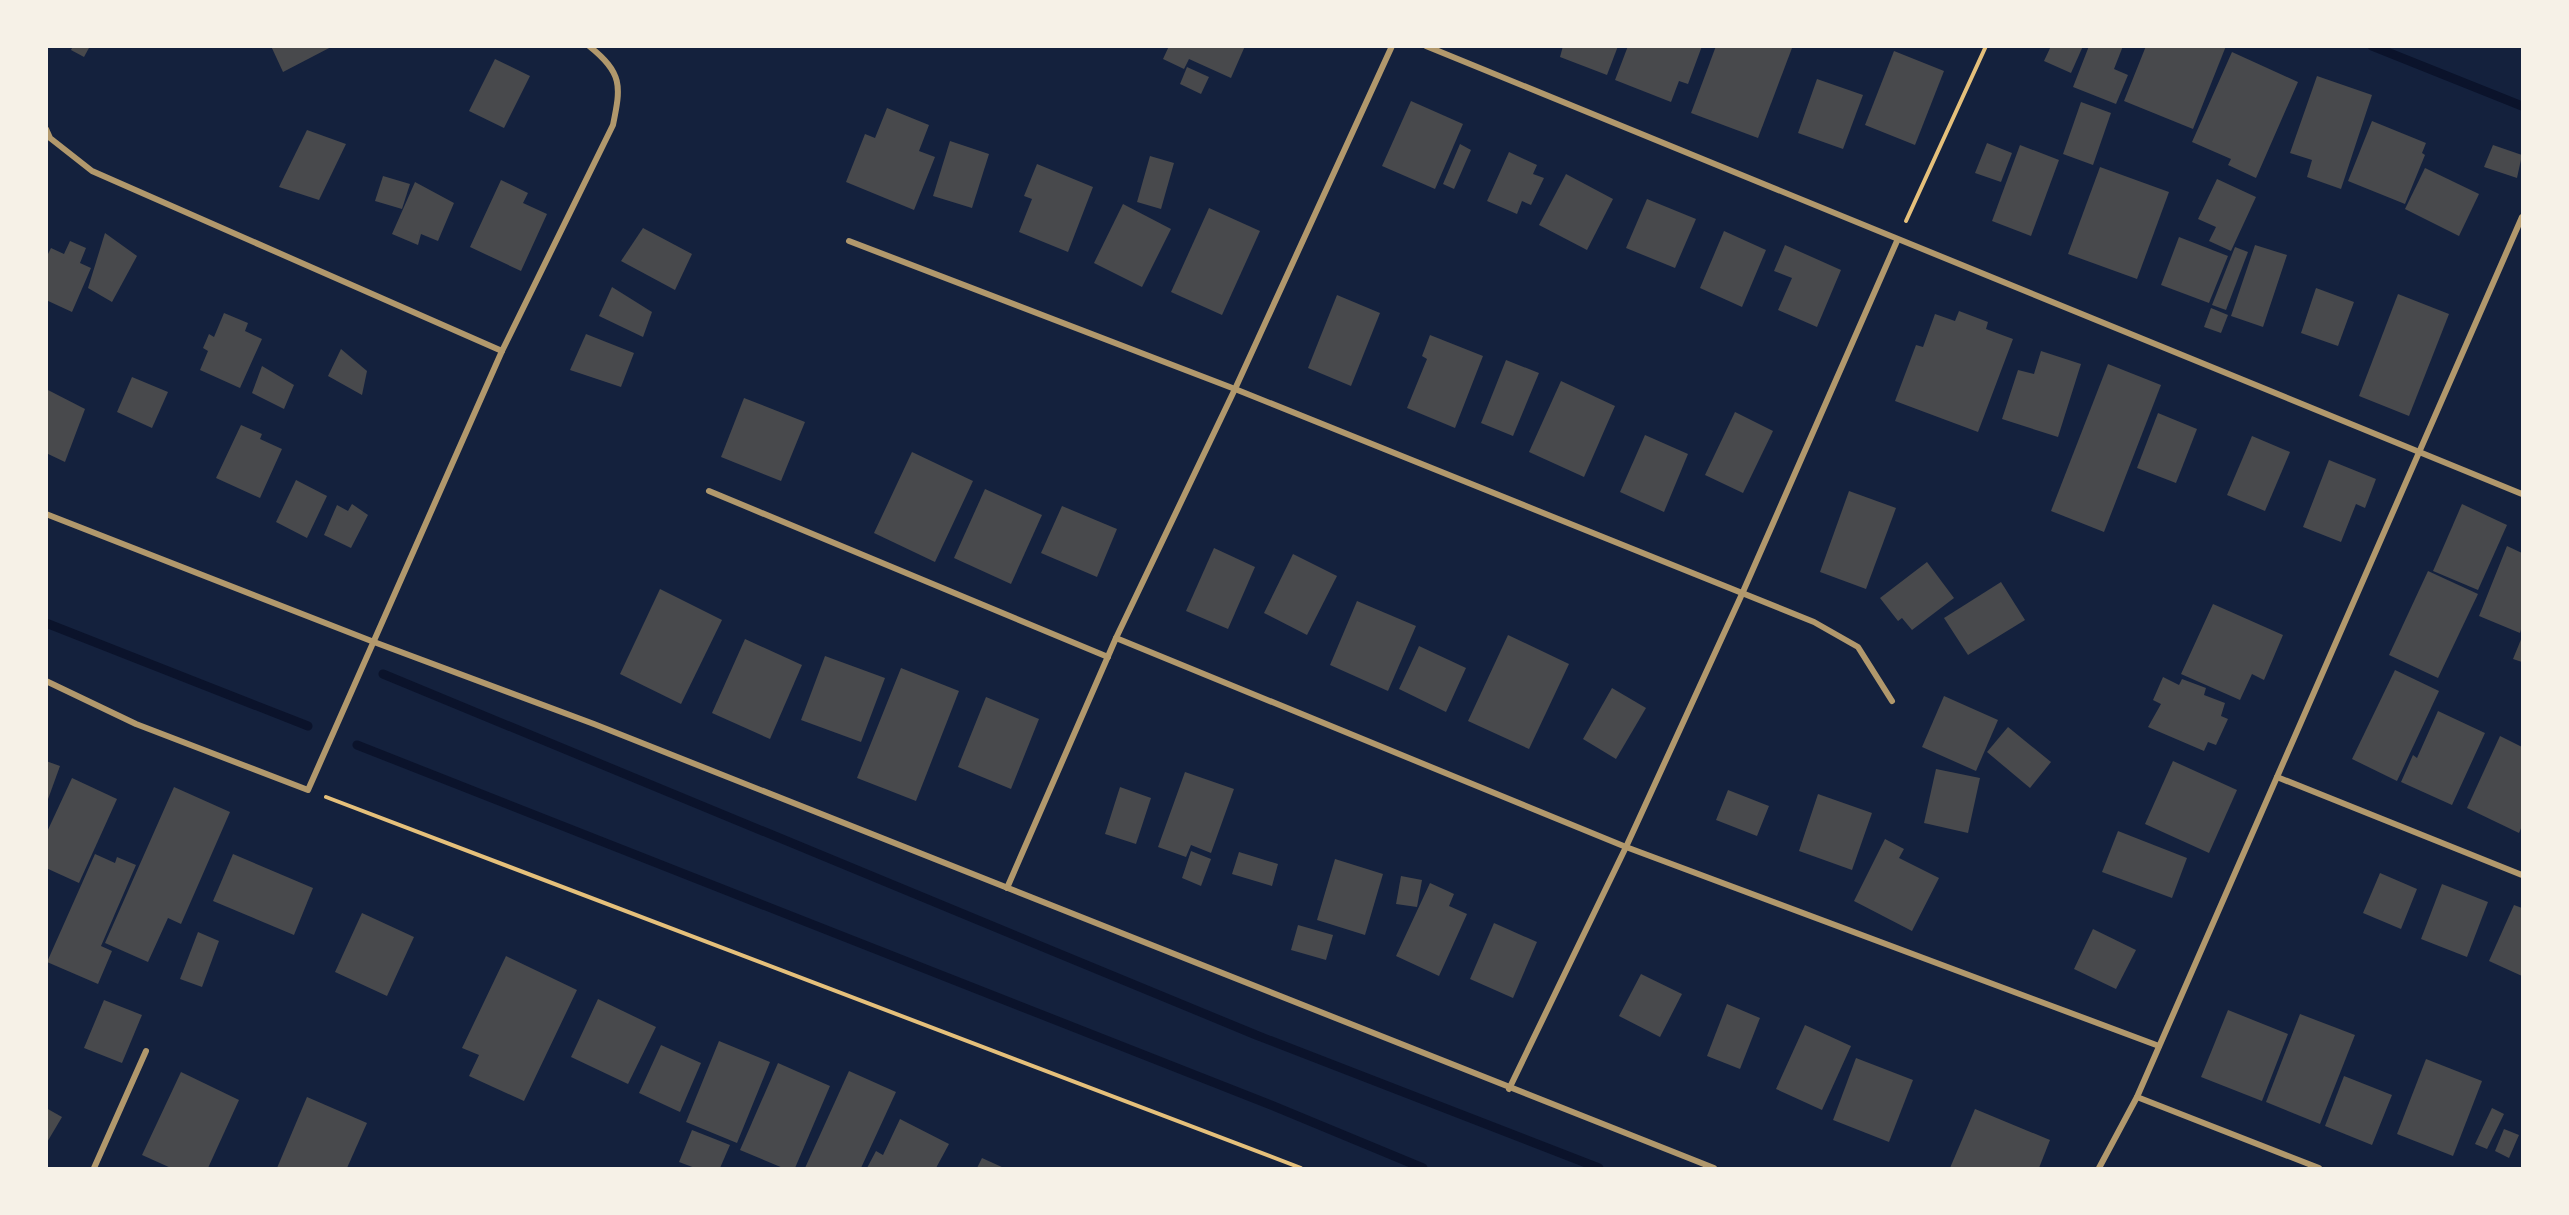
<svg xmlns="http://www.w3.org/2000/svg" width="2569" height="1215" font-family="'PT Sans Narrow',sans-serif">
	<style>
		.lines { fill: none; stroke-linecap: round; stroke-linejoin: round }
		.stream { stroke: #0b132b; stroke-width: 9 }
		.building { fill: #48494c }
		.path { stroke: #e5c07b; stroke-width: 4 }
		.minor { stroke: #b1986c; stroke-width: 6 }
	</style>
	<rect width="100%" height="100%" fill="#14213d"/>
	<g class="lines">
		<g class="stream">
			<path d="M2372,46L2522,106"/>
			<path d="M46,623L308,726"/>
			<path d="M383,674L1256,1035L1599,1168"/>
			<path d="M357,745L1271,1105L1423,1168"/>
		</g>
	</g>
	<g class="building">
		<path d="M73,46H90L84,57L71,50Z"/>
		<path d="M271,46H333L283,72Z"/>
		<path d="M1169,46H1245L1231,78L1189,59L1184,69L1163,59Z"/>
		<path d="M1563,46H1618L1607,75L1560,57Z"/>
		<path d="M1628,46H1702L1688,84L1679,81L1671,102L1615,80Z"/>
		<path d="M1716,46L1792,48L1758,138L1691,113Z"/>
		<path d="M2051,46H2083L2071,73L2044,61Z"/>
		<path d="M2089,46H2123L2114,69L2128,75L2116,104L2073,87Z"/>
		<path d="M2146,46H2226L2193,129L2124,101Z"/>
		<path d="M1894,51L1944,71L1915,145L1865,125Z"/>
		<path d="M2232,52L2298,82L2256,178L2228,165L2231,159L2192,142Z"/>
		<path d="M495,59L530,76L504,128L469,111Z"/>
		<path d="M1187,67L1209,77L1201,94L1180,84Z"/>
		<path d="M2317,76L2372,95L2341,189L2307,177L2312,160L2290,153Z"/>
		<path d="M1817,79L1863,95L1843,149L1798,133Z"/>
		<path d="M1411,101L1463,124L1435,189L1382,166Z"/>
		<path d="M2081,102L2111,113L2093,165L2063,154Z"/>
		<path d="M887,108L929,125L919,151L935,157L914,210L846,182L865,134L875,138Z"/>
		<path d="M2372,121L2426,143L2422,153L2425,155L2405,204L2348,181Z"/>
		<path d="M307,130L346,144L319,200L279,187Z"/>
		<path d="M950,141L989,154L972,208L933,196Z"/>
		<path d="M1987,143L2012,153L2001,182L1975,173Z"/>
		<path d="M1460,144L1471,150L1454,189L1443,184Z"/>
		<path d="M2020,145L2059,160L2031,236L1992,221Z"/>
		<path d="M2493,145L2522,155L2517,178L2484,167Z"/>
		<path d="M1509,152L1537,165L1533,174L1544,178L1531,205L1522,201L1517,214L1487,201Z"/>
		<path d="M1150,156L1174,163L1161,209L1137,202Z"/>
		<path d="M1037,164L1093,187L1068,252L1019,232L1032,199L1024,196Z"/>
		<path d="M2100,167L2169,192L2137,279L2068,254Z"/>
		<path d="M2425,168L2479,194L2459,236L2405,209Z"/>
		<path d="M1566,174L1613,199L1587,250L1539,225Z"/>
		<path d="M383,176L410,184L402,209L375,201Z"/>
		<path d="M2217,179L2256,197L2231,251L2209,241L2216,227L2198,219Z"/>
		<path d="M501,180L528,193L523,203L547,214L521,271L470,247Z"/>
		<path d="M415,182L454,203L438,241L421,234L418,245L392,234Z"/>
		<path d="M1647,199L1696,219L1675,268L1626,248Z"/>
		<path d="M1123,204L1171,229L1142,287L1094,263Z"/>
		<path d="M1209,208L1260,231L1222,315L1171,292Z"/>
		<path d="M643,228L692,254L675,290L621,261Z"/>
		<path d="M1724,231L1766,250L1742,307L1700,288Z"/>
		<path d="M105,233L137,256L112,302L88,288Z"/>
		<path d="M2179,237L2228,256L2209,303L2161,285Z"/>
		<path d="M70,241L86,248L80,263L91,268L72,312L46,300V258L51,248L64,254Z"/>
		<path d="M1785,245L1841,270L1817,327L1778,310L1792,278L1774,271Z"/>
		<path d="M2255,245L2287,255L2263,327L2231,316Z"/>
		<path d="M2235,247L2248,252L2226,310L2212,305Z"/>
		<path d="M612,287L652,312L643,337L599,316Z"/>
		<path d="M2316,288L2354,302L2338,346L2301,333Z"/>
		<path d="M2398,294L2449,314L2409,416L2359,396Z"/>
		<path d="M1337,295L1380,313L1351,386L1308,368Z"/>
		<path d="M2211,308L2228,315L2221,333L2204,327Z"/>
		<path d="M1959,311L1988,322L1986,329L2013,339L1978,432L1895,401L1916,345L1923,347L1935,314L1955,321Z"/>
		<path d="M224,313L248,323L245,331L262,339L240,388L200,370L208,351L203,348L209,334L214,337Z"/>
		<path d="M586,334L634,353L621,387L570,370Z"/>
		<path d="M1430,335L1483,356L1455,428L1407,408L1427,359L1422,356Z"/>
		<path d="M341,349L367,371L362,395L328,376Z"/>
		<path d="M2041,351L2081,364L2058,437L2002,419L2018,370L2034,374Z"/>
		<path d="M1506,360L1539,373L1513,436L1481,423Z"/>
		<path d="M2108,364L2161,385L2104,532L2051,511Z"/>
		<path d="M262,366L294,385L284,409L252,393Z"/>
		<path d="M132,377L168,392L152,428L117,412Z"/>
		<path d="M1561,381L1615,406L1584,477L1529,452Z"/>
		<path d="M46,389L85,409L65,462L46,453Z"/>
		<path d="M744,398L805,422L781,481L721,457Z"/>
		<path d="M1735,412L1773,431L1743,493L1705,475Z"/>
		<path d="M2158,413L2197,429L2176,483L2137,468Z"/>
		<path d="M241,425L262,434L260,439L282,449L260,498L216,478Z"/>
		<path d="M1645,435L1688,454L1664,512L1620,492Z"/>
		<path d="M2252,436L2290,452L2265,511L2227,495Z"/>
		<path d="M912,452L973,481L935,562L874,533Z"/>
		<path d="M2329,460L2376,479L2365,508L2356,504L2341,542L2303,527Z"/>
		<path d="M296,480L327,496L307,538L276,522Z"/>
		<path d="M985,489L1042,515L1011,584L954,558Z"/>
		<path d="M1849,491L1896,508L1866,589L1820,572Z"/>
		<path d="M352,504L368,515L351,548L324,535L337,505L348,511Z"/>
		<path d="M2462,504L2507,525L2478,590L2433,571Z"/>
		<path d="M1062,506L1117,529L1097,577L1041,553Z"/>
		<path d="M2507,546L2522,553V626L2520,633L2479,616Z"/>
		<path d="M1214,548L1255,567L1228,629L1186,611Z"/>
		<path d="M1293,554L1337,576L1307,635L1264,613Z"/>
		<path d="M1927,562L1954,598L1912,630L1902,618L1898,621L1880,598Z"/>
		<path d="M2428,571L2478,594L2438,678L2389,655Z"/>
		<path d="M2001,582L2025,620L1968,655L1944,618Z"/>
		<path d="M660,589L722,620L681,704L620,674Z"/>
		<path d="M1357,601L1416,626L1388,691L1330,665Z"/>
		<path d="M2213,604L2283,635L2264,680L2252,674L2240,700L2181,674Z"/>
		<path d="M1508,635L1569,664L1529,749L1468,721Z"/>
		<path d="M2522,637V662L2513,659Z"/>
		<path d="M745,639L802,665L770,739L712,713Z"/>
		<path d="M1419,646L1466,668L1446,712L1399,689Z"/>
		<path d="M825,656L885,678L861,742L801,720Z"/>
		<path d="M901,668L959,691L916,801L857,778Z"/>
		<path d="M2395,670L2439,691L2397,781L2352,759Z"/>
		<path d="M2163,677L2179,685L2182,679L2206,688L2204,695L2225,703L2221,716L2228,719L2216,745L2208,742L2204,751L2148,727L2161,704L2153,700Z"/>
		<path d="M1612,688L1646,708L1616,759L1583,739Z"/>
		<path d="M1944,696L1998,720L1976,771L1922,747Z"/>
		<path d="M986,697L1039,719L1011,789L958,767Z"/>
		<path d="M2438,711L2485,733L2452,805L2401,782L2413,755L2417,758Z"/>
		<path d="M2008,727L2051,762L2030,788L1987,752Z"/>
		<path d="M2500,736L2522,747V826L2519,833L2467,808Z"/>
		<path d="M46,761L60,766L47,802H46Z"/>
		<path d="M2173,761L2237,790L2209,853L2145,824Z"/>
		<path d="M1936,769L1980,778L1968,833L1924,823Z"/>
		<path d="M1185,772L1234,789L1211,853L1191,845L1186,857L1158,847Z"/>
		<path d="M72,778L117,799L79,883L46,868V834Z"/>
		<path d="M174,787L230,812L181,924L168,918L148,962L105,943Z"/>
		<path d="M1120,787L1151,798L1136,844L1105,834Z"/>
		<path d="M1728,790L1769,806L1757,836L1716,820Z"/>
		<path d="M1818,794L1872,813L1852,870L1799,851Z"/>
		<path d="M2118,831L2187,858L2172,898L2102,872Z"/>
		<path d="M1885,839L1904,849L1899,858L1939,878L1912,931L1854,901Z"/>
		<path d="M1191,851L1211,859L1201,886L1182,878Z"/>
		<path d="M1239,852L1278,864L1272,886L1232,874Z"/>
		<path d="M95,854L115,863L117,857L136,865L101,946L112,951L98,984L47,962Z"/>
		<path d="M233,854L313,888L294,935L213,901Z"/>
		<path d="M1335,859L1383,874L1365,935L1317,920Z"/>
		<path d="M2380,873L2417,889L2401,929L2363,913Z"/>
		<path d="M1401,876L1422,880L1417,907L1396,904Z"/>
		<path d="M1430,883L1454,894L1449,906L1467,914L1439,976L1396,956Z"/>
		<path d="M2442,884L2488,902L2467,957L2421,939Z"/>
		<path d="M2514,905L2522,908V976L2489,961Z"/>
		<path d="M362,913L414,937L387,996L335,972Z"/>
		<path d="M1494,923L1537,942L1513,998L1470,979Z"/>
		<path d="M1298,925L1333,935L1326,960L1291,950Z"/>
		<path d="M2093,929L2136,950L2116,989L2074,969Z"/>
		<path d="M198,932L219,941L202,987L180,979Z"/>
		<path d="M506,956L577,990L524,1101L469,1076L479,1055L462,1048Z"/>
		<path d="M1641,974L1682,994L1660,1037L1619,1016Z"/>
		<path d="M598,999L656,1027L628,1084L571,1057Z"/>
		<path d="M104,1000L142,1015L122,1063L84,1048Z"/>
		<path d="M1727,1004L1760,1018L1740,1069L1707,1056Z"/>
		<path d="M2228,1010L2288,1034L2262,1101L2201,1077Z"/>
		<path d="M2300,1014L2355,1035L2320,1124L2266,1102Z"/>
		<path d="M1805,1025L1851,1046L1822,1110L1776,1089Z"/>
		<path d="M719,1041L770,1062L737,1143L686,1122Z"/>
		<path d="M661,1045L701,1063L680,1112L639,1093Z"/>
		<path d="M1856,1058L1913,1080L1889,1142L1833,1120Z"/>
		<path d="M2426,1059L2482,1081L2453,1156L2397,1134Z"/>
		<path d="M778,1063L830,1086L795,1168H783L740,1150Z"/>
		<path d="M849,1071L896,1092L861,1168H805Z"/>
		<path d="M181,1072L239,1100L208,1168H171L142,1155Z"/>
		<path d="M2344,1076L2392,1095L2372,1145L2325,1126Z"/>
		<path d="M307,1097L367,1123L347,1168H277Z"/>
		<path d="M46,1108L62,1117L46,1144Z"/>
		<path d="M2492,1108L2504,1114L2487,1149L2475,1144Z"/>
		<path d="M1975,1109L2050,1140L2039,1168H1950Z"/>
		<path d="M900,1119L949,1144L936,1168H867L876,1151L883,1155Z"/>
		<path d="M2504,1129L2519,1135L2509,1158L2495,1151Z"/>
		<path d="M692,1130L730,1145L720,1168H695L679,1162Z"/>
		<path d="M982,1158L1004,1168H977Z"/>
	</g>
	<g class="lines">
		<g class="path">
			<path d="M1906,221L1986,46"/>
			<path d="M326,797L1301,1168"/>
		</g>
		<g class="minor">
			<path d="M1426,46L2522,494"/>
			<path d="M46,129L50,138L92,171L502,351"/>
			<path d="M849,241L1235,389L1814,622L1858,647L1892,701"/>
			<path d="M709,491L1108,657"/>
			<path d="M46,514L374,642L594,724L1714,1168"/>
			<path d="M1116,638L1626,847L2159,1046"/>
			<path d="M46,681L136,724L308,790L502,351L613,125C621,86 623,73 589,46"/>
			<path d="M2277,777L2522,875"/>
			<path d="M1007,888L1116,638L1235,389L1392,46"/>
			<path d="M1509,1089L1626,847L1742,594L1897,241"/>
			<path d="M2137,1097L2319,1168"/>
			<path d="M94,1168L146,1051"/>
			<path d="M2099,1168L2137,1097L2522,217"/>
		</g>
	</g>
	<rect width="2569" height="1215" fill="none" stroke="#f6f1e7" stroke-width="96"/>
</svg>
